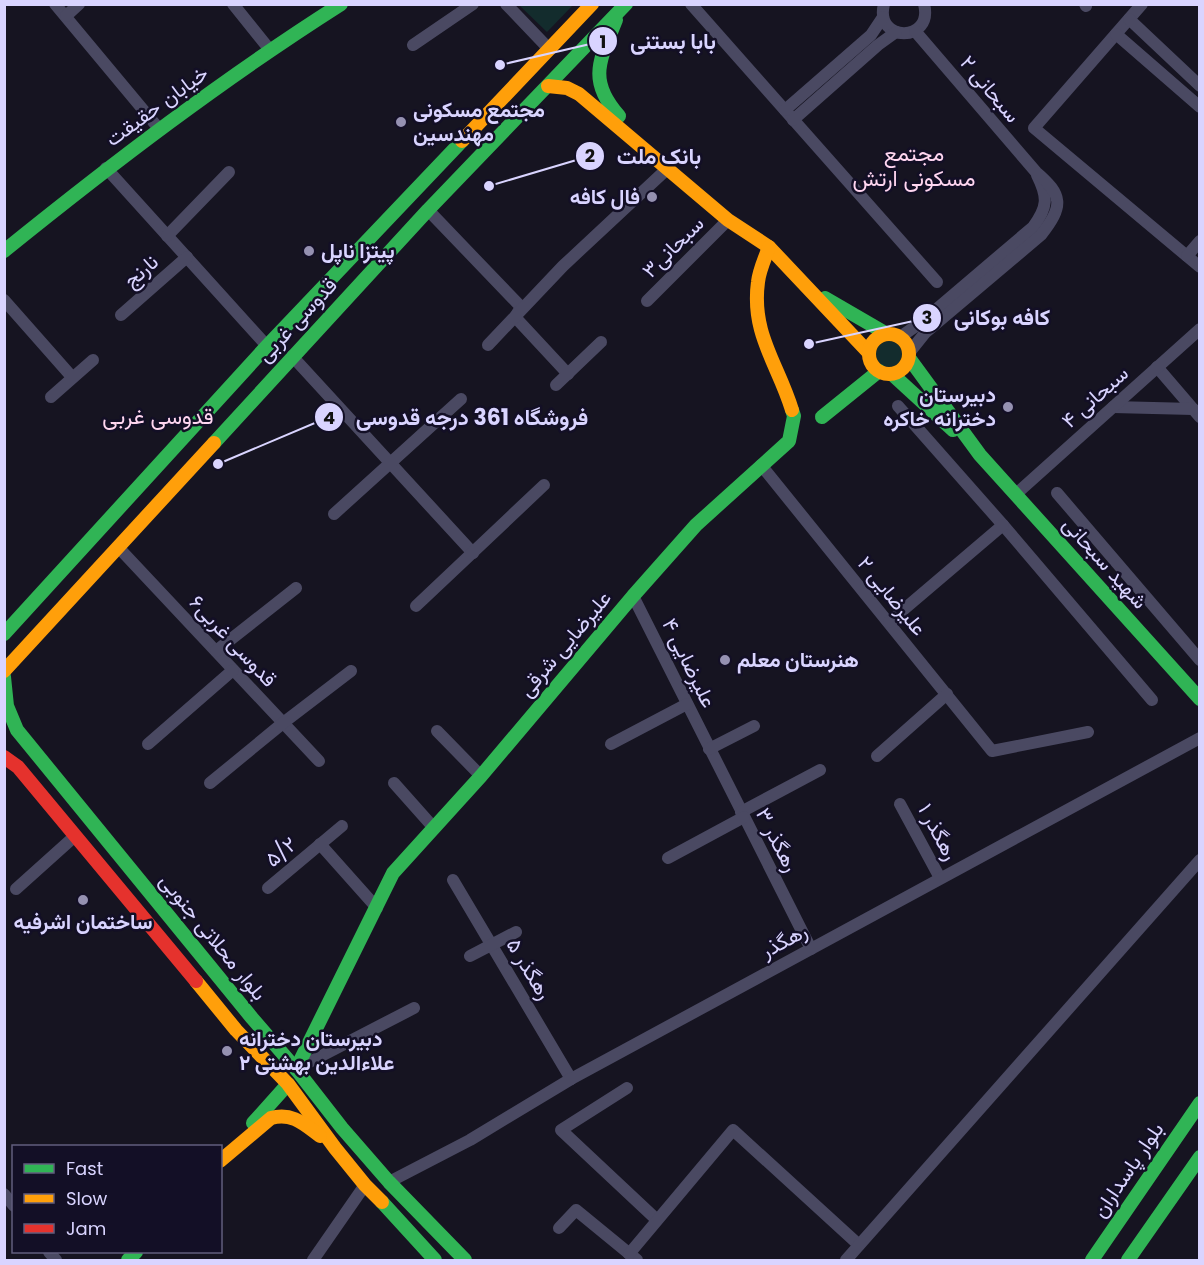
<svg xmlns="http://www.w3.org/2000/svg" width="1204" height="1265" font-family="Poppins,Vazirmatn,sans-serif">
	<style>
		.green { fill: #132c2d }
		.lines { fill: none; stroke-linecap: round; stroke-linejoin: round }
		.street { stroke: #4a4962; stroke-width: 12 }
		.fast { stroke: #30b455; stroke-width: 14 }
		.slow { stroke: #ff9f0a; stroke-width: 14 }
		.jam { stroke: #e5322d; stroke-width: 14 }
		.poi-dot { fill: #9591b1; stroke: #130f26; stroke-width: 2 }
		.labels { text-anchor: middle; stroke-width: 5; stroke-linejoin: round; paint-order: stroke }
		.street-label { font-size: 21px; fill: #d9d4ff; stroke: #130f26 }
		.poi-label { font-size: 21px; font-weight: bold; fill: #d9d4ff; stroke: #130f26; text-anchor: start }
		.neighbourhood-label { font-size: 22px; fill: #ffd6f0; stroke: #130f26 }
		.leader { fill: none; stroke: #d9d4ff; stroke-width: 2 }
		.callout-dot { fill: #d9d4ff; stroke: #130f26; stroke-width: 2 }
		.mark-label { font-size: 18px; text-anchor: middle; font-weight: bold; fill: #111 }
		.callout-label { font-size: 22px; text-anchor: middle; font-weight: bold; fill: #d9d4ff; stroke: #130f26; stroke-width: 5; stroke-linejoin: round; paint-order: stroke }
	</style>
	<rect width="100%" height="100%" fill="#161421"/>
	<g class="green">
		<path d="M519,5H573L547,32Z"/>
		<circle cx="889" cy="354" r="13"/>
	</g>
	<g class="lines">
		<g class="street">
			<path d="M55,4L160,130"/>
			<path d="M233,4L270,50"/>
			<path d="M506,4L550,50"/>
			<path d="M691,4L937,282"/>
			<path d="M884,4C874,43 934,43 924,4"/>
			<path d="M1085,4L1086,6"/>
			<path d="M1142,4L1034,128L1200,267"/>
			<path d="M66,16L79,4"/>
			<path d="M1129,19L1200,86"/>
			<path d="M1116,34L1200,107"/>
			<path d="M413,45L473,4"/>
			<path d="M785,110L871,35L883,17"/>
			<path d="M793,120L878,45L896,32"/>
			<path d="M106,168L267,346"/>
			<path d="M428,210L521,307L515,317L568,374"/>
			<path d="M167,236L229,172"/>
			<path d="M1187,256L1200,241"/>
			<path d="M4,300L72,377"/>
			<path d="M647,301L728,220"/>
			<path d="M121,315L187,257"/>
			<path d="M900,337L919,324L1033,227C1048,207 1048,197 1037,175"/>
			<path d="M488,345L563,266L667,169"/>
			<path d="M909,353L925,333L1041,235C1064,206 1063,195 1036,172L915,31"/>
			<path d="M292,356L473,553"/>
			<path d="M1157,367L1200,417"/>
			<path d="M556,385L601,342"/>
			<path d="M51,397L93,360"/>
			<path d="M898,406L1003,525L1152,700"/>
			<path d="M1113,407L1193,409"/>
			<path d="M761,465L992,751L1088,732"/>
			<path d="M1057,493L1200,660"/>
			<path d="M1016,494L1200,329"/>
			<path d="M334,514L461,399"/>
			<path d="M118,547L319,761"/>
			<path d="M633,596L811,949"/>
			<path d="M416,606L544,485"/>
			<path d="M889,622L1003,525"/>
			<path d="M216,651L296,588"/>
			<path d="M437,731L481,776"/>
			<path d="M148,744L233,670"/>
			<path d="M611,744L687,704"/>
			<path d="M709,749L754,726"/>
			<path d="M877,756L947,694"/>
			<path d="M210,783L283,723L351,671"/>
			<path d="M394,783L434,828"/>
			<path d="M900,804L940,878"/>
			<path d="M741,812L820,770"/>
			<path d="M320,844L377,908"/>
			<path d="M668,858L744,817"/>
			<path d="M453,880L571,1079"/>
			<path d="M268,888L342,826"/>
			<path d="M16,889L75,836"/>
			<path d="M470,956L516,932"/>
			<path d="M296,1069L414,1008"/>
			<path d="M627,1088L561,1130L657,1220"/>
			<path d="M389,1182L470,1140L571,1079L1200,738"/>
			<path d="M4,1194L14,1206"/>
			<path d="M559,1228L576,1210L637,1260"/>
			<path d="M49,1252L56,1260"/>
			<path d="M629,1254L733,1130L859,1245"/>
			<path d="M313,1260L365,1185"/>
			<path d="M846,1260L1200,860"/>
		</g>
		<g class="fast">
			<path d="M616,20C600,60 587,80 619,116"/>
			<path d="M4,251C113,163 223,79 341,4"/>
			<path d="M825,298L887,334"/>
			<path d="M909,358L980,455L1200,699"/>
			<path d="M892,374L953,430"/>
			<path d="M822,417L879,371"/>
			<path d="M214,443L428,210L626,4"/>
			<path d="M4,634L267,346L462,141"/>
			<path d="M4,677L7,706L17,730L252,1018L296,1069L342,1128L389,1182L465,1260"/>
			<path d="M296,1069L393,873L481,776L633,596L696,525L789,441L794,416L792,410"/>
			<path d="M253,1123L288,1084"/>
			<path d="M382,1202L435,1260"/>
			<path d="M128,1260L136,1252"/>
			<path d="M1092,1260L1200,1103"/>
			<path d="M1128,1260L1200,1157"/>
		</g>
		<g class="slow">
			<path d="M548,86L567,88L579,94L728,220L769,247L869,353"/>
			<path d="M462,141L592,4"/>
			<path d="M769,247C765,258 759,271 758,282C751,334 778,364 792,410"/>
			<circle cx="889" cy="354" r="20"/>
			<path d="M4,671L214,443"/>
			<path d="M196,981L236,1030L288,1084L335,1148L365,1185L382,1202"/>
			<path d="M220,1161L271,1118C292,1112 304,1124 320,1136"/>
		</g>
		<path class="jam" d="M4,757L18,767L196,981"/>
	</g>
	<g class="poi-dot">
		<circle cx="401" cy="122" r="6"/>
		<circle cx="652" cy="197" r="6"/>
		<circle cx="309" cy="251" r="6"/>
		<circle cx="1008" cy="407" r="6"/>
		<circle cx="725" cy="660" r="6"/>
		<circle cx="83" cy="900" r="6"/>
		<circle cx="227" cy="1051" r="6"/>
	</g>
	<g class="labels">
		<g class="street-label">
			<text transform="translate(990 89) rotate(50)" y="7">سبحانی ۲</text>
			<text transform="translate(157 106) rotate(-36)" y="7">خیابان حقیقت</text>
			<text transform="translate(673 247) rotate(-45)" y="7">سبحانی۳</text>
			<text transform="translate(141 271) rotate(-41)" y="7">نارنج</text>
			<text transform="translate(297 320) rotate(-47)" y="7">قدوسی غربی</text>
			<text transform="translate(1095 397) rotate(-42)" y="7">سبحانی ۴</text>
			<text transform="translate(1105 563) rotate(48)" y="7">شهید سبحانی</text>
			<text transform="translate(892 596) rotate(51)" y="7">۲ علیرضایی</text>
			<text transform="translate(233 641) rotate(47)" y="7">قدوسی غربی۶</text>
			<text transform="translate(565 644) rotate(-50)" y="7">علیرضایی شرقی</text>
			<text transform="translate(689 663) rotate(64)" y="7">۴ علیرضایی</text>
			<text transform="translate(938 832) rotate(62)" y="7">۱ رهگذر</text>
			<text transform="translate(777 840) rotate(63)" y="7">۳ رهگذر</text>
			<text transform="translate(281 852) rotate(-40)" y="7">۵/۲</text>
			<text transform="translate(213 937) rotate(51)" y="7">بلوار محلاتی جنوبی</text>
			<text transform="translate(784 941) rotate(-28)" y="7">رهگذر</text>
			<text transform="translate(529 969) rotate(59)" y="7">۵ رهگذر</text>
			<text transform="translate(1128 1170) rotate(-56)" y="7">بلوار پاسداران</text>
		</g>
		<g class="poi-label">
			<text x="413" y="117">مجتمع مسکونی<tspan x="413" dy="24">مهندسین</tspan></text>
			<text x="640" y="204" text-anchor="end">فال کافه</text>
			<text x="321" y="258">پیتزا ناپل</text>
			<text x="996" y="402" text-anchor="end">دبیرستان<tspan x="996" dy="24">دخترانه خاکره</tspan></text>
			<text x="737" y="667">هنرستان معلم</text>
			<text x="83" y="929" text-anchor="middle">ساختمان اشرفیه</text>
			<text x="239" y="1046">دبیرستان دخترانه<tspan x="239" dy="24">علاءالدین بهشتی ۲</tspan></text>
		</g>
		<g class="neighbourhood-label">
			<text x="914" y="161">مجتمع<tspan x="914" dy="25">مسکونی ارتش</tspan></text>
			<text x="158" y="424">قدوسی غربی</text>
		</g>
	</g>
	<path class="leader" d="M500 65L603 41M489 186L590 156M809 344L927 318M218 464L329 417"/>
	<g class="callout-dot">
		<circle cx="500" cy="65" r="6"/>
		<circle cx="489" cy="186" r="6"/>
		<circle cx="809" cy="344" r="6"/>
		<circle cx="218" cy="464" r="6"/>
		<circle cx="603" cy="41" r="15"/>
		<circle cx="590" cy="156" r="15"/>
		<circle cx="927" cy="318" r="15"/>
		<circle cx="329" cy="417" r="15"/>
	</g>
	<g class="mark-label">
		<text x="603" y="48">1</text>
		<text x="590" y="162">2</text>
		<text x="927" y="324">3</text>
		<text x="329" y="424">4</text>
	</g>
	<g class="callout-label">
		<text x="673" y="49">بابا بستنی</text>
		<text x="659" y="164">بانک ملت</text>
		<text x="1002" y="325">کافه بوکانی</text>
		<text x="472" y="425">فروشگاه 361 درجه قدوسی</text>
	</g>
	<rect width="1204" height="1265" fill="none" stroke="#d9d4ff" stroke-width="12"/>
	<rect x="12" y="1145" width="210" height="108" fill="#130f26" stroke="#625e7d" stroke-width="1.5"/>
	<rect x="24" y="1164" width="30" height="9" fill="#30b455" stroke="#625e7d" stroke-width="1.5"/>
	<text x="66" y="1175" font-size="18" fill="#d9d4ff">Fast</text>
	<rect x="24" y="1194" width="30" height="9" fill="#ff9f0a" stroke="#625e7d" stroke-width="1.5"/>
	<text x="66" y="1205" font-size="18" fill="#d9d4ff">Slow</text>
	<rect x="24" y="1224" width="30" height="9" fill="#e5322d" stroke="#625e7d" stroke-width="1.5"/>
	<text x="66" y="1235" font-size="18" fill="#d9d4ff">Jam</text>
</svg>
